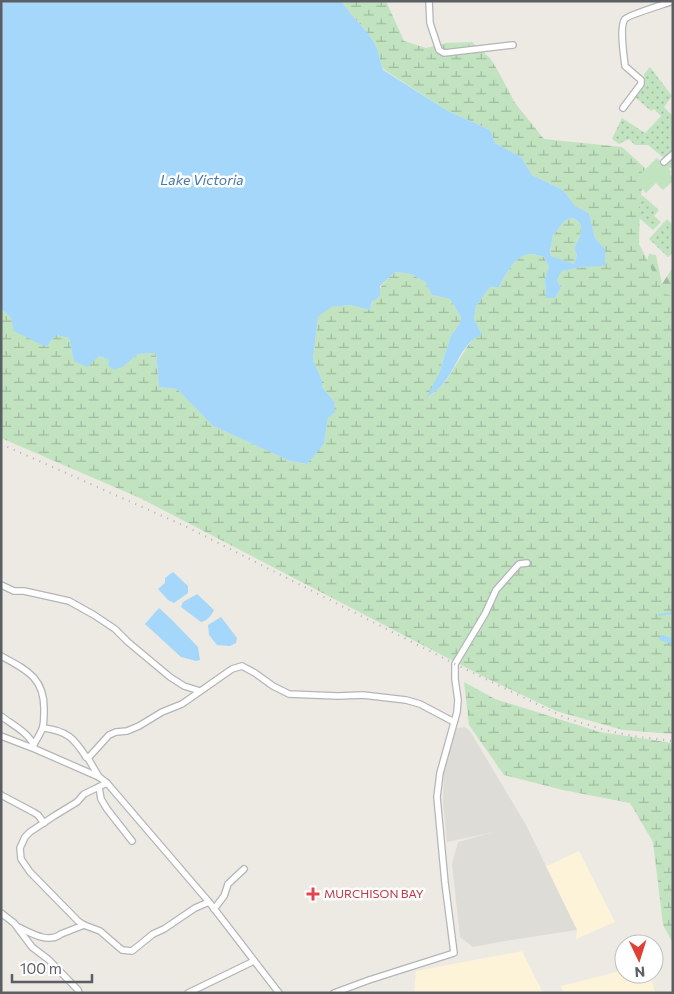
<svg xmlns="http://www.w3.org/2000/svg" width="674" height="994" font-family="Commissioner,sans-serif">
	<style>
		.commercial { fill: #fcf3d8 }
		.industrial { fill: #dedcd7 }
		.grass { fill: url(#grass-dots) }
		.forest { fill: url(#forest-firs) }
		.wetland { fill: url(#wetland-marsh) }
		.green { fill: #c1e3c0 }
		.water { fill: #a5d7fb; fill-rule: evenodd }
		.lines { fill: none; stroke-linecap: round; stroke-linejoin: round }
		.stream { stroke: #a5d7fb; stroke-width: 2 }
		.canal { stroke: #a5d7fb; stroke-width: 5.5 }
		.minor-casing { stroke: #b3b5b9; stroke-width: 8 }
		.minor { stroke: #fff; stroke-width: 5.5 }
		.rail { stroke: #b1b2b3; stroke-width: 2; stroke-dasharray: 1 6; stroke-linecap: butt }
		.health-dot { fill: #e0444e; stroke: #fff; stroke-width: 2 }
		.labels { text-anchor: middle; stroke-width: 5; stroke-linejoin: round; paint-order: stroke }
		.health-label { font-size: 12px; fill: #be3a42; stroke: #fff; text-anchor: start }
		.water-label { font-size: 14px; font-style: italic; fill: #4378ac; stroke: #fff }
	</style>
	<defs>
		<pattern id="grass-dots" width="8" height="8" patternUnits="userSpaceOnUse" patternTransform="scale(1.25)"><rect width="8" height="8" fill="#c1e3c0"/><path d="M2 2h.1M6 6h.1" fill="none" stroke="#a0bba0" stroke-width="1.8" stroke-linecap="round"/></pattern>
		<pattern id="forest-firs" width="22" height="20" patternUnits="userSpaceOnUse" patternTransform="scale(1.25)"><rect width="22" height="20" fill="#c1e3c0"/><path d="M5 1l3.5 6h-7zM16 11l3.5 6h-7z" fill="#a0bba0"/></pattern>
		<pattern id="wetland-marsh" width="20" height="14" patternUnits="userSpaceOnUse" patternTransform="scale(1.25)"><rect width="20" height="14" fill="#c1e3c0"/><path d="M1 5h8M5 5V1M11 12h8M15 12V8" fill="none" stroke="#a0bba0"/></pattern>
	</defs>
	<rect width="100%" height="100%" fill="#edeae3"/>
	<g class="commercial">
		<path d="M579,851L615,922L576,939L577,930L543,868Z"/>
		<path d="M522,951L543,993H414L416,971Z"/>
		<path d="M624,970V974H650L655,993H563L561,986Z"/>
	</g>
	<path class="industrial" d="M465,727L470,731L526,825L577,930L499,942L473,947L460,937L452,864L458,842L494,832L447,842L443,803L444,765L453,729Z"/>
	<g class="grass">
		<path d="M650,67L672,96L664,107L673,116V149L664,158L648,145H635L629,139L619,144L612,139L622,118L645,133L661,116L654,109L651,111L634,96L645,84L644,74Z"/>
		<path d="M642,195L659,210L654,216L661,222L653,230L625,206L639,199Z"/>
		<path d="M667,219L673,225V253L668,257L649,239Z"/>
	</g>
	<path class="forest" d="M649,254L656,255L662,284L673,267V312L638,290Z"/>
	<g class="wetland">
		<path d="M342,1H386L404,41L426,48L446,43L472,42L490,58L498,71L515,103L544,139L622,147L645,168L640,203L639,244L663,292L673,297V734L623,730L556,711L486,678L140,498L1,438V310H3L46,347L56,335L69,338L74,361L99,356L124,366L138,354L156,353L159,387L177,389L213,426L290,461L306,464L324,444L328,418L334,401L322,387V380L313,360L318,317L330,307L350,305L370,310C375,292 382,284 395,272L411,274L425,282L432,295L450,299L461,317L459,325L451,335L439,373L428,398L446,381L467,347L475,337L474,319L476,306L490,287H499C506,274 515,254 532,254C535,254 540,256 544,257L549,267L545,278L546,298H555L561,288L557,280L562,271L583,267L605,265V249L595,238L589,213L575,206L563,190L532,175L521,157L495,143L490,130L448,111L383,69C380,62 379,53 376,46C368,29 351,18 342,1Z"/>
		<path d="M571,218C588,223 580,237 574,248L577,255L574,264L567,262L551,256L550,251L553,235C557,232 557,230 560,227C563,222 567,220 571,218Z"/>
		<path d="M464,682L495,699L600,732L673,743V943L663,925L653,842L630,803L563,790L504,775L469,725Z"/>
	</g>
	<path class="green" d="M657,158L664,165L670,159L673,162V166L669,169L671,172L670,174L673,178V181L663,190L656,183L646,193L637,183L640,180L637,177Z"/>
	<g class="water">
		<path d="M1,1H342C351,18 368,29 376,46C379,53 380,62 383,70L448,111L490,130L495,143L521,157L532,175L563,190L575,206L589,213L595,238L605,249V266L583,267L562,271L557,280L561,288L555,298H546L545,278L549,267L544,257C540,256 535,254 532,254C515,254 506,274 499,287H490L476,306L474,319L482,335C463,341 457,366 446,380C441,387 433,393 426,399L439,373L451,335L459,325L461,317L450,299L432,295L425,282L411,274L395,272L380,286V296L372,302L370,310L350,305L331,307L318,317L313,360L322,380V387L334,401L335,412L328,418L324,444L307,464L290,461L213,426L177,389L159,387L156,353L138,354L124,366L114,370L108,366L109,360L99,356L87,367L74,361L69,338L56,335L46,347L14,331L11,318L3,310H1ZM571,218C588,222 580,238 574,248L577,255L574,264L551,256L550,251L553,235C557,232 557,230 560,227C563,222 566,220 571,218Z"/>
		<path d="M173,572L188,586V593L174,603L168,600L158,589L165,583V578Z"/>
		<path d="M197,594L214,610C212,615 207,621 201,622L181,607L183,602Z"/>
		<path d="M159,608L172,620L198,647L200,660L196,661L181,657L145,624Z"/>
		<path d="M221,617L237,638L236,643L230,646L217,645L209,635L208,625Z"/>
	</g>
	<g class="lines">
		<path class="stream" d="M659,615L673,613"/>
		<path class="canal" d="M662,638L673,641"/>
		<g class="minor-casing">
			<g id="minor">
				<path d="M429,1L430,23L439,50L444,53L513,45"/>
				<path d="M623,108L641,84V80L625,66C624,56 619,26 625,19C628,15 665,4 673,1"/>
				<path d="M664,162L673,154"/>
				<path d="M1,585L14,591H24L69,601L94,615L115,629L128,642L170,677L184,686L200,691"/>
				<path d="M1,656C27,670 45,678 44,711C44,728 43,729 34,744"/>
				<path d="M1,716C11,724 31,734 34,747"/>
				<path d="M44,728C67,731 74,738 86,757"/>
				<path d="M1,736L35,749L99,777L107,783L209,902L279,993"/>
				<path d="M99,777L89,760L86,757L90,756L109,735L116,732L127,731L139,726L162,712L182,704L232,669L242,666L255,673L273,686L289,694L338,696L363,695L406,700L420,704L454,722"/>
				<path d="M107,783L84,794L77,802L54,816L30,832L25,837L20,848L21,859L30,872L78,921L84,925L100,931L122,950L132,951L153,934L164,929L195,908L209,902"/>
				<path d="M99,787L101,799L107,809L132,841"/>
				<path d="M1,795L33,812L38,815L44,823"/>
				<path d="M214,909L224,896L228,884L244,869"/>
				<path d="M1,913L14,923L32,947L49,960L78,990L79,993"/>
				<path d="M18,927C31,933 48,944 61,934L84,925"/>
				<path d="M188,993L254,961"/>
				<path d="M334,993L369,980L454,953L445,883L437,797L440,773L457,712L458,700L455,679V664L485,614L496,590L519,564L527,563"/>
			</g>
		</g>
		<use href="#minor" class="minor"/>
		<path class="rail" d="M1,444L187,527L455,664L545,708L566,718L605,730L632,736L673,741"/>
	</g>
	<path class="health-dot" d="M310.5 886.5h5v5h5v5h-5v5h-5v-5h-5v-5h5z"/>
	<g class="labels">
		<g class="health-label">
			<text x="324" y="898">MURCHISON BAY</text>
		</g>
		<g class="water-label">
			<text x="202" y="185">Lake Victoria</text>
		</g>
	</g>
	<rect width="674" height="994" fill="none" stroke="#5b5e63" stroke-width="5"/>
	<g transform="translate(639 959) rotate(176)"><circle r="24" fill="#ffffff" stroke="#bdbfc1"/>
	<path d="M0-4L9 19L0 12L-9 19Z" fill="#e03f35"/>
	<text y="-8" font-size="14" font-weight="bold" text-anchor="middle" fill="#5b5e63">N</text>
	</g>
	<path d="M12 974v8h80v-8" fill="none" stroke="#5b5e63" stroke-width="2.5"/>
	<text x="20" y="974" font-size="15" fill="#5b5e63" stroke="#ffffff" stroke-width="4" paint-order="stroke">100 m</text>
</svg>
